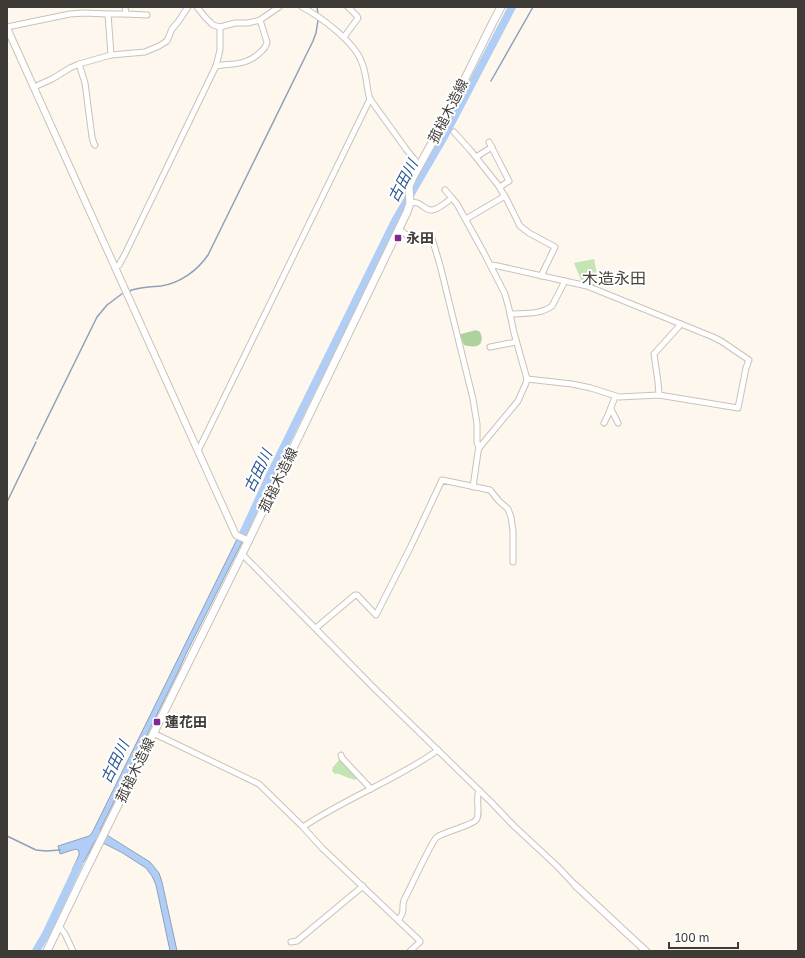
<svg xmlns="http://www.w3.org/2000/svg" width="805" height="958" font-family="'Golos Text','Noto Sans JP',sans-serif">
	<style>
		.green { fill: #c2e5b3 }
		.forest { fill: #aed29e }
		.water { fill: #b0cdf5; stroke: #8ea1bc }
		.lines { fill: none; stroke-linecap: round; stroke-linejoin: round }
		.stream { stroke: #8ea1bc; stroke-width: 1.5 }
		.river { stroke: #b0cdf5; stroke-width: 8 }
		.minor-casing { stroke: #cac2ba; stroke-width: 7 }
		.tertiary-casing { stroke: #cac2ba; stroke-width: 8 }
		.secondary-casing { stroke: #cac2ba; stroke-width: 9 }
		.minor { stroke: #fff; stroke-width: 5 }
		.tertiary { stroke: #fff; stroke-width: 6 }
		.secondary { stroke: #fff; stroke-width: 7 }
		.poi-dot { fill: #802794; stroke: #fff; stroke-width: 1.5 }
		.labels { text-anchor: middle; stroke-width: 4; stroke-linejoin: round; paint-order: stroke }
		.street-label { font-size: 14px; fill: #3e3b37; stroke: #fff }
		.poi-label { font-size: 14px; font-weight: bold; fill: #3e3b37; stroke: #fff; text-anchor: start }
		.water-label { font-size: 15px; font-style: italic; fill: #295793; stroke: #fff }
		.quarter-label { font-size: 16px; fill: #49433c; stroke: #fff }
	</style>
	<rect width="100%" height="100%" fill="#fef7ee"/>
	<g class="green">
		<path d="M594,259L598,280L595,286L582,282L574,263Z"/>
		<path d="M340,759L358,777L355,780C351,778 347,778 344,776C340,775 340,773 335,774L332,771L333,767Z"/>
	</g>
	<path class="forest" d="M476,330C477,331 478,331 479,331C483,335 483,344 477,346C473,347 467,346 464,345L460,335L461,334Z"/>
	<path class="water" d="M243,527L248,530L186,654L178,672L100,830L102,832L150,862L159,873L162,882L177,951H170L156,885L152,876L146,868L121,852L97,840L95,841L86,858L79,869L77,873L72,870L79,855V851L76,849L60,854L58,846L89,836L92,833Z"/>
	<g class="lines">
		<g class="stream">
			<path d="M317,7L318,14"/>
			<path d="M491,81L533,7"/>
			<path d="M129,291C139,287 150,287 161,286C180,283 197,271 208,255L313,41L316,33L318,20"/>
			<path d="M37,439L97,317L107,305L123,293"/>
			<path d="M7,502L36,442"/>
			<path d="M7,836L36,850L46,851L60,850"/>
		</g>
		<g class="river">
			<path d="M241,538L270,475L395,221L445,135L512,7"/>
			<path d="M36,951L46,934L79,864"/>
		</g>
		<g class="minor-casing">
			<g id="minor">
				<path d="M125,7L126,14"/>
				<path d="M197,7L205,17L213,25L220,27L235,23H248L260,20L279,7"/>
				<path d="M302,7C321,17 355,42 362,63C367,75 366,87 370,99L406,149L414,159L420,165"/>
				<path d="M108,14L111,55"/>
				<path d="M7,27L70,14L84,13L108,14H126L147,15"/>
				<path d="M344,37L358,18L357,16L348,7"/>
				<path d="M79,64L85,83L92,137L94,144L95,145"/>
				<path d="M216,66C225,64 235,65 244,62C252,60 266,50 267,42L260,20"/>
				<path d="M34,87L52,79L70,68L79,64L111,55L145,52L159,46L167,41L172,29L178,22L188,7"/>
				<path d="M454,132L471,151L498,185L507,200L520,226L529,233L555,247L541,276"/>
				<path d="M489,142L509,181L500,187"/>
				<path d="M476,157L492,147"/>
				<path d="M445,190L452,198"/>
				<path d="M410,203C422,200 424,211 432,210C437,210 447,202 452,198L457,204L484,253L505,294L509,309L514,333L527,379L526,383L518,401L479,448L478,452L473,487"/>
				<path d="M466,219L505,196"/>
				<path d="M399,229L413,240L429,234L431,235L440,265L473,399L477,424V442L479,448"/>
				<path d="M491,265L498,266L587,286L713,337L721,341L749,360L746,368L738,408L659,395L619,397L591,388L572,384L527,379"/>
				<path d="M115,268L119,265L125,254L216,66L220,50V27"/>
				<path d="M510,314C524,313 540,315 552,306L565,281"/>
				<path d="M490,347L516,342"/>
				<path d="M659,395L658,382L654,354L681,324"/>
				<path d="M611,409L618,423"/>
				<path d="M604,423L608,415L615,397"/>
				<path d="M198,451L370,99"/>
				<path d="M242,554L375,689L491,802L514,826L557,866L575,885"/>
				<path d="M316,628L355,595H357L376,615L411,546L442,480L490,490L499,501L508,509L511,517L513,531V562"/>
				<path d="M153,733L259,784L303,827L322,848L420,941V942L410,951"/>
				<path d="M341,755L342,758L371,789"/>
				<path d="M303,827C346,798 396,780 438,750"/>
				<path d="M398,920C406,911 401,910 404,900C409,891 432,840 437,837C445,832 472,825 476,820C481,814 475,800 479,790"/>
				<path d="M59,926L65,934L73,951"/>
				<path d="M291,942L297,941L363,886"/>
			</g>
		</g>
		<g class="tertiary-casing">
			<g id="tertiary">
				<path d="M7,28L235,533L236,535L249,541"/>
				<path d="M575,885L620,927L646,951"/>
			</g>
		</g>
		<g class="secondary-casing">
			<path id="secondary" d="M47,951L80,882L242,554L407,212L410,203L409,186L413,177L442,125L493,22L501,7"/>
		</g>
		<use href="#minor" class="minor"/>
		<use href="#tertiary" class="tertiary"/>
		<use href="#secondary" class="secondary"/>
	</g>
	<g class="poi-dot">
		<rect x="394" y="234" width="8" height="8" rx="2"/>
		<rect x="153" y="718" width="8" height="8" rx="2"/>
	</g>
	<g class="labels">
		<g class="street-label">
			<text transform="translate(448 111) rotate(-63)" y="5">菰槌木造線</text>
			<text transform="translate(278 480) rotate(-64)" y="5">菰槌木造線</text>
			<text transform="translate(135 770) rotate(-64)" y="5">菰槌木造線</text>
		</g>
		<g class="poi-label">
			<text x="406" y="243">永田</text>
			<text x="165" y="727">蓮花田</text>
		</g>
		<g class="water-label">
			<text transform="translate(403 181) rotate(-62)" y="5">古田川</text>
			<text transform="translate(258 471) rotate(-64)" y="5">古田川</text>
			<text transform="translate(115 762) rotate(-64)" y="5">古田川</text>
		</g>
		<g class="quarter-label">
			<text x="614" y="284">木造永田</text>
		</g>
	</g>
	<rect width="805" height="958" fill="none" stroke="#3e3b37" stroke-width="16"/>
	<path d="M669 942v6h69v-6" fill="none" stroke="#3e3b37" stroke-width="2"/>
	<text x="675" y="942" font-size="12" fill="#3e3b37" stroke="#ffffff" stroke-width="3" paint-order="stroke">100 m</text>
</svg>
